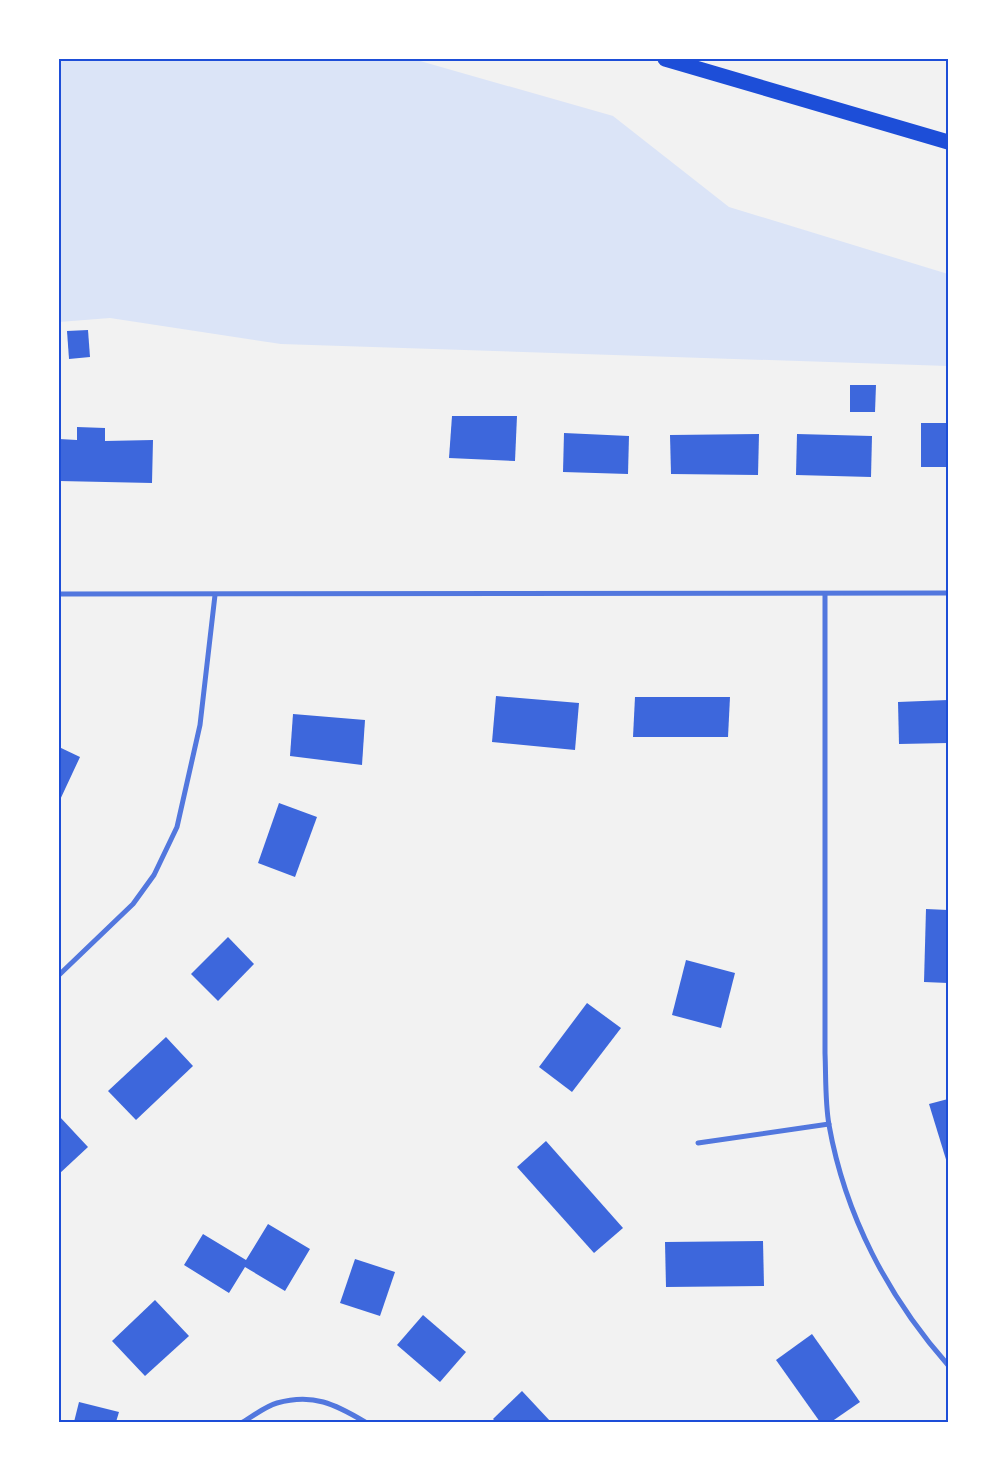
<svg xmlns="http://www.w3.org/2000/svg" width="1007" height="1481" font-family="'Asap Condensed',sans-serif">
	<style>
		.green { fill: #dbe4f7 }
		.building { fill: #3d67dc }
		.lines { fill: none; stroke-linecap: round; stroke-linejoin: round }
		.minor { stroke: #5277de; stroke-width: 5 }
		.motorway { stroke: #1d4ed8; stroke-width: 15 }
		.neatline { fill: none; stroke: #1d4ed8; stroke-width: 2 }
	</style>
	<rect width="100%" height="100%" fill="#f2f2f2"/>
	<path class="green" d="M59,59H413L613,116L729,207L948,274V366L281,344L110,318L59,322Z"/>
	<g class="building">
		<path d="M88,330L90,357L69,359L67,331Z"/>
		<path d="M850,385H876L875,412H850Z"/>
		<path d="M452,416H517L515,461L449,458Z"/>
		<rect x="921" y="423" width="27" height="44"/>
		<path d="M77,427L105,428V441L153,440L152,483L59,481V439L77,440Z"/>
		<path d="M564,433L629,436L628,474L563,472Z"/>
		<path d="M759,434L758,475L671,474L670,435Z"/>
		<path d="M797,434L872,436L871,477L796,475Z"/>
		<path d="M496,696L579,703L575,750L492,742Z"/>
		<path d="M635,697H730L728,737H633Z"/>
		<path d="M948,700V743L899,744L898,702Z"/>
		<path d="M293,714L365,720L362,765L290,756Z"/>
		<path d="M59,747L80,757L59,802Z"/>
		<path d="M279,803L317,817L295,877L258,863Z"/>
		<path d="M926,909L948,910V983L924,982Z"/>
		<path d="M228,937L254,964L218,1001L191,974Z"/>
		<path d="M686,960L735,973L721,1028L672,1015Z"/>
		<path d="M587,1003L621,1028L572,1092L539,1067Z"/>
		<path d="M166,1037L193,1066L136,1120L108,1091Z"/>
		<path d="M948,1099V1166L929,1104Z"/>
		<path d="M59,1116L88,1147L59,1174Z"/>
		<path d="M546,1141L623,1228L594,1253L517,1167Z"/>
		<path d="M268,1224L310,1249L285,1291L245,1267L229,1293L184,1265L203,1234L246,1260Z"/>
		<path d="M763,1241L764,1286L666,1287L665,1242Z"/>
		<path d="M355,1259L395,1272L380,1316L340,1303Z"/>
		<path d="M155,1300L189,1336L145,1376L112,1341Z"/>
		<path d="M423,1315L466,1352L440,1382L397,1345Z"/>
		<path d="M812,1334L860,1402L831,1422H820L776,1360Z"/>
		<path d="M522,1391L551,1422H496L493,1419Z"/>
		<path d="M79,1402L119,1412L116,1422H74Z"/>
	</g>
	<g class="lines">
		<g class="minor">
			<path d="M59,594L948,593"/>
			<path d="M825,595V1053C826,1077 825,1102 829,1125C845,1215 888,1297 948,1365"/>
			<path d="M59,975L133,904L154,875L177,827L200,725L215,595"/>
			<path d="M698,1143L829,1124"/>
			<path d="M243,1422C253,1416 266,1406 277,1403C313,1393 335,1404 365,1422"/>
		</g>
		<path class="motorway" d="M665,59L948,142"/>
	</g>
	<rect width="1007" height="1481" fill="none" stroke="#ffffff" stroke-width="120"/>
	<rect x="60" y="60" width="887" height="1361" class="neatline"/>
</svg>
